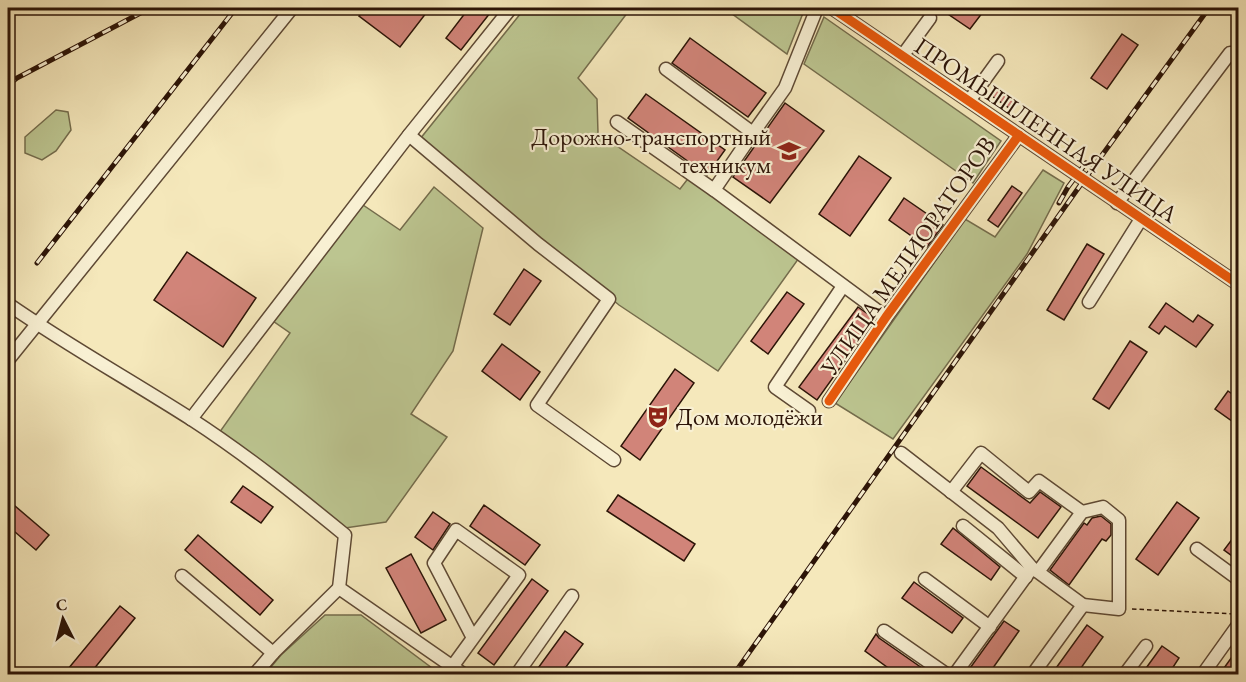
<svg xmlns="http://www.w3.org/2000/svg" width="1246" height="682" font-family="'EB Garamond',serif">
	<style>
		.green { fill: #bcc590; stroke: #746c4c; stroke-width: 1.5 }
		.building { fill: #d18479; stroke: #2c1407; stroke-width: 1.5 }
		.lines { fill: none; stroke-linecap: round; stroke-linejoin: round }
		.minor-casing { stroke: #5e4934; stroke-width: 15 }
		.path { stroke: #2c1407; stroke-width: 1.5; stroke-dasharray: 4.5 3; stroke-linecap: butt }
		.minor { stroke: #f8f0d3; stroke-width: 12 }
		.rail-casing { stroke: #2c1407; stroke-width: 5 }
		.rail { stroke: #f8f0d3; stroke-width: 3; stroke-dasharray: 9; stroke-linecap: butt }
		.cycleway-casing { stroke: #f8f0d3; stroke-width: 13 }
		.cycleway { stroke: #e8590c; stroke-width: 9 }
		.labels { text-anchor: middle; stroke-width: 4.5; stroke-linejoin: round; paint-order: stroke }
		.street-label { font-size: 24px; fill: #2c1407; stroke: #f8f0d3 }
		.poi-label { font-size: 24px; fill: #2c1407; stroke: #f8f0d3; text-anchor: end }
	</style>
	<rect width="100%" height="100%" fill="#f5e8bb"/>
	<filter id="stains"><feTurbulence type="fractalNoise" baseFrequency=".00333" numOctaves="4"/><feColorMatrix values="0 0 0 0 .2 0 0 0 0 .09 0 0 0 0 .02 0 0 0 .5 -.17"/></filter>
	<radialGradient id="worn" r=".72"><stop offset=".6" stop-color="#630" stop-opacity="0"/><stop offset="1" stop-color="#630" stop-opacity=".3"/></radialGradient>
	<g class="green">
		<path d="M525,8H631L578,78L597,99L598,133L680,189L690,176L799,258L718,371L619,305L420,139Z"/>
		<path d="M724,8H805L787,54Z"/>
		<path d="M824,17L1001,141L973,183L804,64Z"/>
		<path d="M56,110L68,112L71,130L56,151L42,160L25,153V137Z"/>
		<path d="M1043,170L1064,183L1027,254L893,439L835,403L965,219L995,237Z"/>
		<path d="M434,187L483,228L453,351L411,414L447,437L386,522L345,528L219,433L290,333L273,321L360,203L400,230Z"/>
		<path d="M325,615H361L440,674H265L281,655Z"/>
	</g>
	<g class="building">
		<path d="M365,8H430L400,47L359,16Z"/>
		<path d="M469,8H494L461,50L446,38Z"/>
		<path d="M939,8H986L970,29Z"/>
		<path d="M1122,34L1138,45L1107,89L1091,78Z"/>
		<path d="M690,38L766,93L748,117L672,63Z"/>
		<path d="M997,88L1014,101L1009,108L992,96Z"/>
		<path d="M646,94L725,150L707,175L628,118Z"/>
		<path d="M785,103L824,131L770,203L733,177Z"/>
		<path d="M859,156L891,178L850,236L819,214Z"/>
		<path d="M1012,186L1022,193L998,227L988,220Z"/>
		<path d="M904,198L943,225L927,247L889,220Z"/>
		<path d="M1087,244L1104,254L1064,320L1047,310Z"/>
		<path d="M187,252L256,298L223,347L154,300Z"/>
		<path d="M524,269L541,281L510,325L494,314Z"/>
		<path d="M787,292L804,304L768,354L751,341Z"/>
		<path d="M1166,303L1193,322L1198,315L1213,325L1196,347L1165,326L1159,334L1149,327Z"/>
		<path d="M858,307L875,319L817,400L799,387Z"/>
		<path d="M1130,341L1147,352L1109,409L1093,399Z"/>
		<path d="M502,344L540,372L520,400L482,371Z"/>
		<path d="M675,369L694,383L640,460L621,446Z"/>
		<path d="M1228,391L1239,399V426L1215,409Z"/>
		<path d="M981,467L1030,503L1040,492L1061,507L1038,538L967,486Z"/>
		<path d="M243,486L273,507L261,523L231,502Z"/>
		<path d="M618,495L695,544L684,561L607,511Z"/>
		<path d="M8,500L49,535L36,550L8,526Z"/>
		<path d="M1177,502L1199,518L1158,575L1136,559Z"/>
		<path d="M484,505L540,545L525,565L470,526Z"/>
		<path d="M433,512L450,524L433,550L415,537Z"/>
		<path d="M1101,516L1111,524V535L1106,541L1102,539L1069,585L1050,570L1084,523L1087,525L1092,518Z"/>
		<path d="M953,528L1000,567L991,580L941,544Z"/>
		<path d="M1239,530V561L1224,550Z"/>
		<path d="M198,535L273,600L260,615L185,550Z"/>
		<path d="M411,554L446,620L421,633L386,568Z"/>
		<path d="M532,579L548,591L494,665L478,653Z"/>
		<path d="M914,582L963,618L952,633L902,598Z"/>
		<path d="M120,606L135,618L89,675H63Z"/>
		<path d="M1004,621L1019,631L988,675H965Z"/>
		<path d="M1087,625L1103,637L1076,675H1051Z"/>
		<path d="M565,631L583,644L560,675H533Z"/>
		<path d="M876,634L879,638L932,675H898L865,651Z"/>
		<path d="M1162,646L1179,658L1168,675H1141Z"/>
		<path d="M1239,647V675H1219Z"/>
	</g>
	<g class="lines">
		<g class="minor-casing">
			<g id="minor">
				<path d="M832,8L1238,284"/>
				<path d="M903,55L930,18"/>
				<path d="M666,69L753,133L785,88L817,8"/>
				<path d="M969,101L998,61"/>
				<path d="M617,122L714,190L886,317"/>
				<path d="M409,135L538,244L609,299L537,405L614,460"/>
				<path d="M714,190L753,133"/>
				<path d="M1117,203L1230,53H1238"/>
				<path d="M1089,302L1141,219"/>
				<path d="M8,304C67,345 130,380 191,419C245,454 295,494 345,535L339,588L463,674"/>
				<path d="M8,360L292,8"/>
				<path d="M829,401L886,317L1019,135"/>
				<path d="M809,411L775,387L843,286"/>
				<path d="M191,419L409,135L511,8"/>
				<path d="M901,453L998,528L1032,568L1038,572L1083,605L1119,609V520L1103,507L1082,512L1038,572"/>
				<path d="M951,492L981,453L1029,492L1039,481L1082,512"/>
				<path d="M963,526L1026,577"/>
				<path d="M1197,549L1238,579"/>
				<path d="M182,576L273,653"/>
				<path d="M925,579L990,627"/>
				<path d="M884,631L946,674"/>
				<path d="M452,667L519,575L456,530L434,563L473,638"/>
				<path d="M255,674L273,653L339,588"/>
				<path d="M517,674L572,596"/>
				<path d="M955,674L1032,568"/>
				<path d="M1033,674L1083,605"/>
				<path d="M1125,674L1146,646"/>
				<path d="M1203,674L1238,625"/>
			</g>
		</g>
		<path class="path" d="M1132,609L1235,614"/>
		<use href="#minor" class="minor"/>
		<g class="rail-casing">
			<g id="rail">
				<path d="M8,85L17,78L150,8"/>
				<path d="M1059,203L1068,187L1086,163"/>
				<path d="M37,263L236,8"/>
				<path d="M734,674L1084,180L1209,8"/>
			</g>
		</g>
		<use href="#rail" class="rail"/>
		<g class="cycleway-casing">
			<g id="cycleway">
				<path d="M832,8L1238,284"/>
				<path d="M829,401L886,317L1019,135"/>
			</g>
		</g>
		<use href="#cycleway" class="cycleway"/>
	</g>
	<defs>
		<g id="university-bare" transform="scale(1.8)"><path d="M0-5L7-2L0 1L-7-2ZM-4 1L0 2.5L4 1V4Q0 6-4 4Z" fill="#8f2418" stroke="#f8f0d3" stroke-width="2.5" paint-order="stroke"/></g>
		<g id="theatre-bare" transform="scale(1.8)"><path d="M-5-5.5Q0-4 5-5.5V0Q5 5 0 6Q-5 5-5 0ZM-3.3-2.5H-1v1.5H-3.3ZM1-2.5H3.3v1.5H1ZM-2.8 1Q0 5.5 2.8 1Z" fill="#8f2418" stroke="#f8f0d3" stroke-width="2.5" paint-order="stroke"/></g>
	</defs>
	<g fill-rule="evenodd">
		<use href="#university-bare" x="789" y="151"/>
		<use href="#theatre-bare" x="658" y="417"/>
	</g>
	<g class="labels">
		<g class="street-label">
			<text transform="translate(1046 130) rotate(34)" y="8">ПРОМЫШЛЕННАЯ УЛИЦА</text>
			<text transform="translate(908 256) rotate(-55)" y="8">УЛИЦА МЕЛИОРАТОРОВ</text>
		</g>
		<g class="poi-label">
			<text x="771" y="145">Дорожно-транспортный<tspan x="771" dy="28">техникум</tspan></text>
			<text x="676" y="425" text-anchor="start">Дом молодёжи</text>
		</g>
	</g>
	<rect width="1246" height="682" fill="none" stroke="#f5e8bb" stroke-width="30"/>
	<rect x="9" y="9" width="1228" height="664" fill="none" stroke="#2c1407" stroke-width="3"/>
	<rect x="15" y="15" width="1216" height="652" fill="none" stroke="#2c1407" stroke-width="1.5"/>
	<g transform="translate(63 619) rotate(354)" stroke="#f8f0d3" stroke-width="4.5" paint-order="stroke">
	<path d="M0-4.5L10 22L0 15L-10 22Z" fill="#2c1407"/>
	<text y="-9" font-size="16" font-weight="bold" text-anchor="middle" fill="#2c1407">С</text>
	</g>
	<rect width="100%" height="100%" filter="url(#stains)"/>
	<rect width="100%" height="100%" fill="url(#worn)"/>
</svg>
